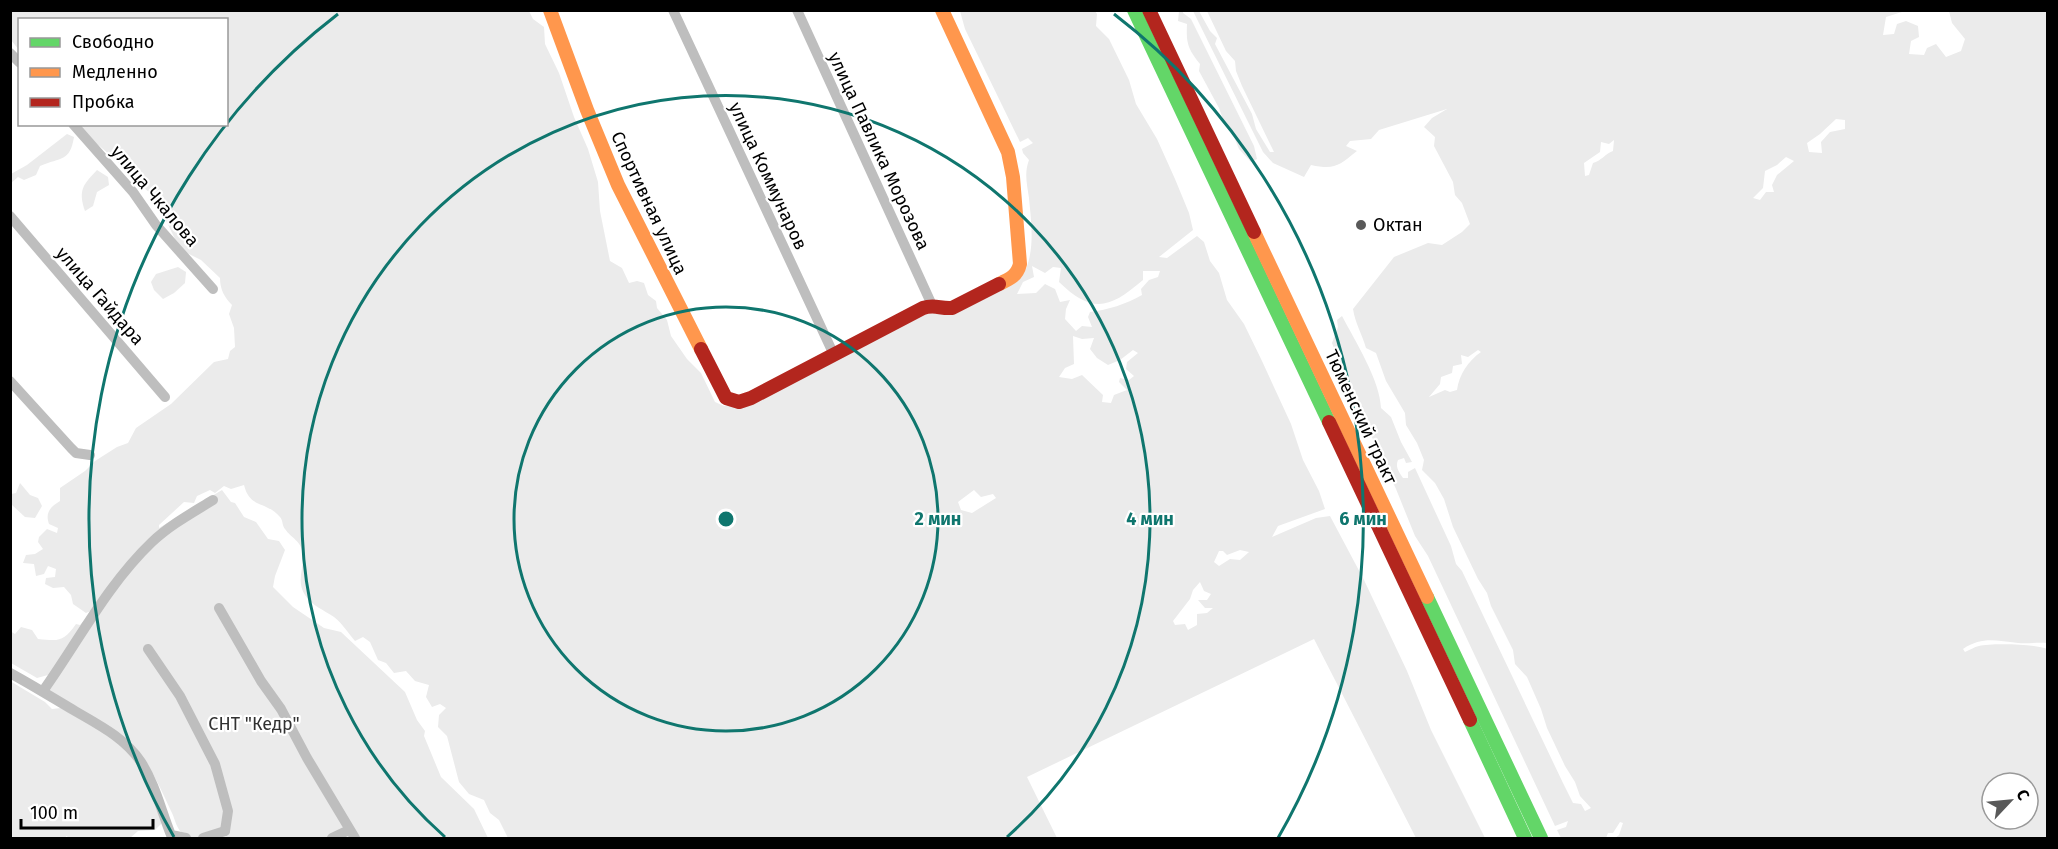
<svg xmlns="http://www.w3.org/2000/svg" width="2058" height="849" font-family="'Fira Sans',sans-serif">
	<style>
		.green { fill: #ebebeb; fill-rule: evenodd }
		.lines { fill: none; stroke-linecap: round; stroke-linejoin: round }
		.street { stroke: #bebebe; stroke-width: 10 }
		.fast { stroke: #63d668; stroke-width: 14 }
		.slow { stroke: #ff974d; stroke-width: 14 }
		.jam { stroke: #b3261e; stroke-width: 14 }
		.ring { fill: none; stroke: #0f766e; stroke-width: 3 }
		.poi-dot { fill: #595959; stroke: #fff; stroke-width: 2 }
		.labels { text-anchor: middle; stroke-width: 4.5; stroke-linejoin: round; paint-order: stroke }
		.street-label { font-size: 18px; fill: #000; stroke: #fff }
		.poi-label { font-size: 18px; fill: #000; stroke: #fff; text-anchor: start }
		.park-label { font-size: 18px; fill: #313131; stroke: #fff }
		.centre { fill: #0f766e; stroke: #fff; stroke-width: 3 }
		.ring-label { font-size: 18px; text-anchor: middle; font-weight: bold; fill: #0f766e; stroke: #fff; stroke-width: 4.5; stroke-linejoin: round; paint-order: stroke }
	</style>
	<rect width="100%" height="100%" fill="#fff"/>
	<g class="green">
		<path d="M11,11H529L533,19L544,27L545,44L559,73L574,117L588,149L598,182L600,211L610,261L622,268L629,283L637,281L644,283L648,295L656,301L657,308L667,320L671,336L687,359L701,373L715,402L724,406H739L925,315L939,311L1026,269C1035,246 1031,221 1029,198C1027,184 1024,173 1029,160L1023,153L1022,149L1033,143L1028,138L1020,142L965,29L960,11H1095L1097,14L1096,26L1109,39L1129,80L1136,104L1157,139L1175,179L1189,213L1193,230L1159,257L1167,258L1197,236L1204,242L1210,261L1219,273L1227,300L1244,324L1262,361L1291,424L1303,460L1319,491L1325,509L1278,526L1272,537L1316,518L1330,516L1364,580L1407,671L1431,730L1485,838H1416L1314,639L1027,777L1057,838H508L499,820L490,813L484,800L469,794L459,782L447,736L438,727L439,715L446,708L440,704L432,707L426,697L429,685L415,681L406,671L394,673L386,663L378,660L370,642L363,637L355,641C349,634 342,623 334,617C324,610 312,606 305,595C296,581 304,569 303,555C302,541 291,538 285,529C282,526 283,520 280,517C265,500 250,509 244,485L231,489L224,486L215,493L210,490L197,496L194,503L184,502L159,525V528L222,490L231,502L235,503L244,517L256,522L268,539L279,541L285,550L275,576L273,587L293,607L324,628L341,632L405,692L417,720L425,731L424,736L441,777L474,809L488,838H189L186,833L181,832C175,825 175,818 171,811C160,787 148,760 130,741L43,687L48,675L37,678L11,663L10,631L15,634L21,627L32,630L38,639C60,641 63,642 76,624L80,625L93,610L86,613L73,604L71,595L64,587L53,588L45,584L46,578L55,577L56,569L48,566L44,574L36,576L34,564L23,563L26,555L35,554L43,549L38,542L39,537L47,529L57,533L58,528L49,524C45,513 50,507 60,501V488L85,471L95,461L117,447L128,443L136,428L171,404L214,362L228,359L230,351L235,347L234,328L229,314L232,305C224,297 220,289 220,278L201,260L187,253L175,239L159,206L149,192L129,176L116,160L96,143L79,125L226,124V20H20L19,50L11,40ZM1032,266L1045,273L1053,267L1061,268L1059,282C1093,315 1110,308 1143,280V271H1160L1158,277L1149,280L1141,289L1142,295C1126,304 1108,310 1090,312L1088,317L1092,327L1082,326L1076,331L1065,319L1066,309L1070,300L1060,302L1055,289L1045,284L1036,293L1017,294L1023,282L1034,277ZM1073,336L1082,339L1094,338L1090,349L1097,358L1108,365L1120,360L1133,350L1138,353L1127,362L1126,369L1134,376L1129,380L1120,378L1119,382L1127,390L1114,395L1111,403L1102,402L1103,395L1082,375L1072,379L1059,377L1065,368L1074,364ZM974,490L981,497L993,494L996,498L972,513L961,510L958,502ZM1240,550L1249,552L1240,560L1230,559L1219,566L1214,562L1219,551H1223L1227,555ZM1200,582L1204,591L1211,594L1207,600H1198L1205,608H1213L1207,613L1197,614V625L1188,630L1185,624L1175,625L1173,621L1190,599L1193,590Z"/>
		<path d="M1179,11H1183V13L1191,19L1254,146L1257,159L1251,162L1239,149L1232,132L1225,125L1219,108L1199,71L1200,64C1188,49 1186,43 1187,24L1178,21Z"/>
		<path d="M1193,11H1199L1210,31L1217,38L1215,44L1252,114L1256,129L1270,152H1274L1242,86L1236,71L1235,61L1226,51L1207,11H1905L1886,17L1883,35L1894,34L1897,24L1906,21L1918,26L1919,37L1911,41L1909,54L1924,55L1927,48L1936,44L1946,57L1961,51L1965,39L1952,23L1949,11H2047V643C2038,642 2028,644 2018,643C1996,641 1983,636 1963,649L1965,652C1970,650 1974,647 1979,646C1991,643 2037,644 2047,649V838H1615L1619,835L1623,823L1620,822L1613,833H1608L1606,838H1561L1557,830L1566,827L1568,821L1555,826L1428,556L1415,536L1396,489L1347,383L1332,343L1338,327L1337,320L1342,316C1355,341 1380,380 1381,408L1391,417L1401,442L1412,462L1406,463L1404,458L1398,460C1395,467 1399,472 1403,478H1408V472L1415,468L1451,546L1456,564L1462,571L1563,783L1573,803L1581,804L1585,811L1591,808L1580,796L1575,782L1565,766L1547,728L1541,709L1527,677L1515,664L1513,650L1491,606L1487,593L1478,579L1453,527L1444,499L1435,483L1422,470L1424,460L1417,443L1406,425L1405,413L1386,381L1376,353L1366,348C1362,334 1355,323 1353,309L1394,257L1428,243L1442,245L1462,232L1470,224L1462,203L1455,195L1453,182L1434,146L1435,137L1424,127L1432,118L1447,109L1379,130L1371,139L1350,141L1346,146L1357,151C1338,166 1335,170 1311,165L1304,177L1273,163L1263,152ZM1836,119L1845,120V129L1830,132L1821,142L1822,153L1809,152L1807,143L1820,134ZM1614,140L1613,151C1605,154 1601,161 1593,163L1589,175L1585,176L1584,163L1600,152L1601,142L1609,144ZM1786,157L1794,161L1777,175L1772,185L1774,192H1766L1760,200L1753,198L1763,188L1765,171L1777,165ZM1478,350L1481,352C1468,361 1459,375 1457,390L1450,392L1445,390L1429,397L1440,384L1441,377L1452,373L1453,366L1462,364L1461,355L1468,357ZM1992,783H2028V819H1992Z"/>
		<path d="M67,134L74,137C70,162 61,157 40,166L36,175L24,180L18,177L11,183V174L27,165Z"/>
		<path d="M97,170L108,177L109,185L97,192L93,206L85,211C78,190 83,185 97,170Z"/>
		<path d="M178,267L186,272L185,283L174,293L163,299L154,290L151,282L156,274Z"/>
		<path d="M20,483L30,495L38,498L42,506L35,518L25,517L11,504V494L16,493Z"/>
		<path d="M10,681L45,702L52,709L61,708L113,738L130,753L144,772L151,796L163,822L155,830L138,831L130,838H68L67,836L64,838H11Z"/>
	</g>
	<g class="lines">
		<g class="street">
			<path d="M673,10L834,355"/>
			<path d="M797,10L932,305"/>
			<path d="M10,53L20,63"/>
			<path d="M73,124L133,192L156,225L213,289"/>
			<path d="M10,216L165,397"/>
			<path d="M10,381L71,448L76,453L90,455"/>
			<path d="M219,608L261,681L281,709L307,758L355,838"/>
			<path d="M148,649L180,696L215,764L228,811L225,831"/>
			<path d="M10,673C32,685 53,698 75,711C99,725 125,738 141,762C155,784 161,810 171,835L186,838"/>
			<path d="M43,691C78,642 107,585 152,542C170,525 192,513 213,500"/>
			<path d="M203,838L225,831"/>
			<path d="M332,838L349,830"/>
		</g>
		<g class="fast">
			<path d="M1134,10L1329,422"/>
			<path d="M1427,597L1541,838"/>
			<path d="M1470,720L1525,838"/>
		</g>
		<g class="slow">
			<path d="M550,10L587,110L618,185L701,349"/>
			<path d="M942,10L1008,152L1013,177L1020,264C1017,276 1010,279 999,284"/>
			<path d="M1254,232L1427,597"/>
		</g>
		<g class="jam">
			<path d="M1149,10L1254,232"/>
			<path d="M701,349L726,398L739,402L751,398L923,308C935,304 940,309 952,308L999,284"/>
			<path d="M1329,422L1470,720"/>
		</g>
	</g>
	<g class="ring">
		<circle cx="726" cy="519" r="212"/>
		<path d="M445 837A424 424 0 1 1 1007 837"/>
		<path d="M174 837A637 637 0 0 1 338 14M1114 14A637 637 0 0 1 1278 838"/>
	</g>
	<circle class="poi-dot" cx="1361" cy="225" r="6"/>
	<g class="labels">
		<g class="street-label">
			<text transform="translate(879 151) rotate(65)" y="6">улица Павлика Морозова</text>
			<text transform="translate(768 176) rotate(65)" y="6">улица Коммунаров</text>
			<text transform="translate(155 196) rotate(50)" y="6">улица Чкалова</text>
			<text transform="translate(649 203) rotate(65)" y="6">Спортивная улица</text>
			<text transform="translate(100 296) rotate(49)" y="6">улица Гайдара</text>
			<text transform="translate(1361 417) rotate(65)" y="6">Тюменский тракт</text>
		</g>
		<g class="poi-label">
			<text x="1373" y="231">Октан</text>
		</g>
		<g class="park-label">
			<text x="254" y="730">СНТ "Кедр"</text>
		</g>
	</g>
	<circle cx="726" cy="519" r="9" class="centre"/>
	<g class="ring-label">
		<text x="938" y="525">2 мин</text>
		<text x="1150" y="525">4 мин</text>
		<text x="1363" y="525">6 мин</text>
	</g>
	<rect width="2058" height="849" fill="none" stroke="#000000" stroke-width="24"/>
	<rect x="18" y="18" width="210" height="108" fill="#ffffff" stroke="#999999" stroke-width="1.5"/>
	<rect x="30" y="38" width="30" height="9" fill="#63d668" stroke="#999999" stroke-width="1.5"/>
	<text x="72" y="48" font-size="18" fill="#000000">Свободно</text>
	<rect x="30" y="68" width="30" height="9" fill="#ff974d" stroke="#999999" stroke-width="1.5"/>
	<text x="72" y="78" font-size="18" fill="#000000">Медленно</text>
	<rect x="30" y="98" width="30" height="9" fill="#b3261e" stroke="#999999" stroke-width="1.5"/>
	<text x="72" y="108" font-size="18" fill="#000000">Пробка</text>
	<g transform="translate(2010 801) rotate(64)"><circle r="28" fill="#ffffff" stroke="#999999" stroke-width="1.5"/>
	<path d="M0-4.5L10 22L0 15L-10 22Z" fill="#595959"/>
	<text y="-9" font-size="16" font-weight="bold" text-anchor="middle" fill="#000000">С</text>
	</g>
	<path d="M21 819v9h132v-9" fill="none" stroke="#000000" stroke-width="3"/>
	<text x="30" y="819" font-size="18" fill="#000000" stroke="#ffffff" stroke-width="4.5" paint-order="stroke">100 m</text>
</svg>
